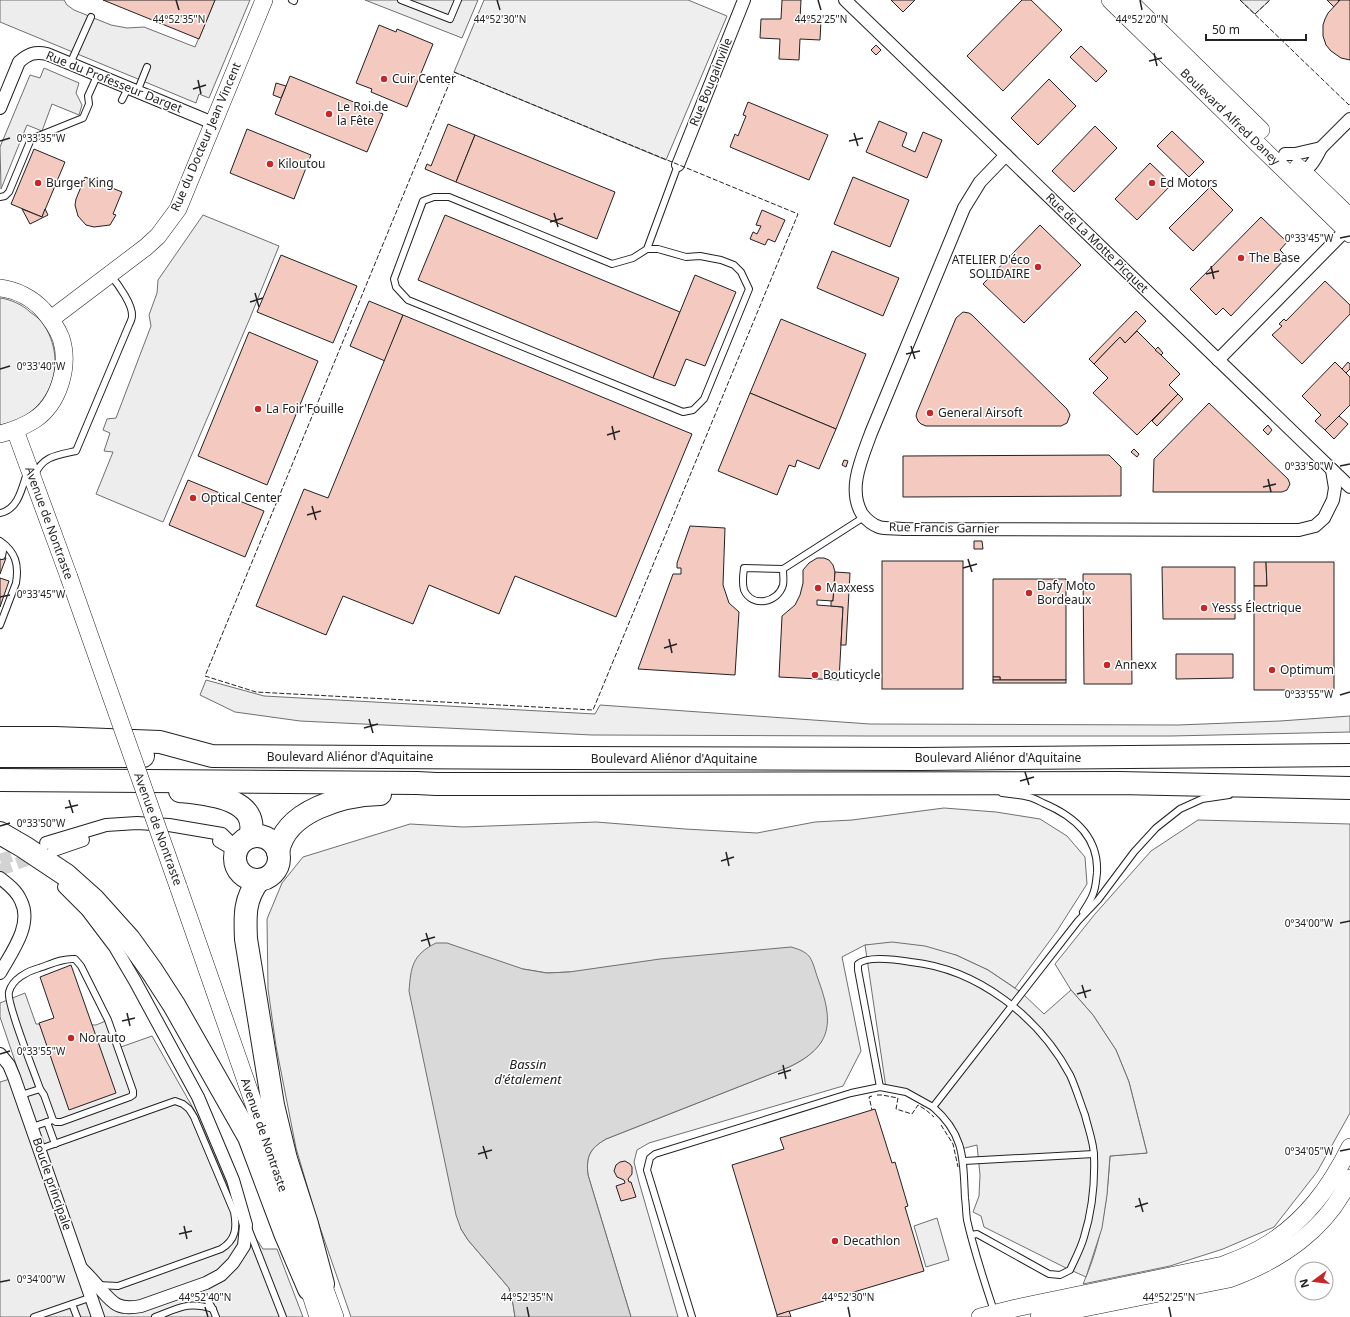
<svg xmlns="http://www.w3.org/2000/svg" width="1350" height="1317" font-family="'Noto Sans',sans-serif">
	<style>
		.green { fill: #eee; stroke: #6f6f6f }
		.parking { fill: #ededed; stroke: #6f6f6f }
		.water { fill: #d9d9d9; stroke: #6f6f6f }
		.building { fill: #f3c9c0; stroke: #222 }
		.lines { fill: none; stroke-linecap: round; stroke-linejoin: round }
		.street-tunnel { stroke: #d3d3d3; stroke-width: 12; stroke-dasharray: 12 6; stroke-linecap: butt }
		.lane-casing { stroke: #222; stroke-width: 8 }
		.street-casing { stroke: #222; stroke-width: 14 }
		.secondary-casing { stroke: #222; stroke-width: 18 }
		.highway-casing { stroke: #222; stroke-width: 24 }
		.lane { stroke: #fff; stroke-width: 6 }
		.street { stroke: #fff; stroke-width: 12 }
		.secondary { stroke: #fff; stroke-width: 17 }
		.highway { stroke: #fff; stroke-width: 22 }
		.secondary-bridge-casing { stroke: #222; stroke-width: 18; stroke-linecap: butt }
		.secondary-bridge { stroke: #fff; stroke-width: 17 }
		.fence { stroke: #222; stroke-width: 1; stroke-dasharray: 5 2; stroke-linecap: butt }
		.ticks { fill: none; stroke: #222; stroke-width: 1.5 }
		.poi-dot { fill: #c62828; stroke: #fff; stroke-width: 1.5 }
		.labels { text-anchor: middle; stroke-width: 3; stroke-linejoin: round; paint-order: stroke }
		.poi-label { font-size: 12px; fill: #222; stroke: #fff; text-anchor: start }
		.street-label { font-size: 12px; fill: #222; stroke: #fff }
		.water-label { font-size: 13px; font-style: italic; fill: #222; stroke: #fff }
		.ticks-label { font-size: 10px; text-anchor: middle; fill: #222; stroke: #fff; stroke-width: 3; stroke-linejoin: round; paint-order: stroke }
	</style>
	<rect width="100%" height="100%" fill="#fff"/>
	<g class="green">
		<path d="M484,0H688L727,16L666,160L454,72Z"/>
		<path d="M0,298C10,299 23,305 30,312C34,315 39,318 42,322C71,363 49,417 0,425Z"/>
		<path d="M206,680L264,696L595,714L600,705L870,724L1178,725L1280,721L1350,716V732L1171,736H869L592,735L300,721L235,712L200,695Z"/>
		<path d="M944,808L996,812L1040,819L1067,836L1085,857L1087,884L1057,931L1015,988L988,970L956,955L865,945L842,957L861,1051L843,1086L649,1143L637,1150L634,1162L639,1182L678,1317H631L588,1175C586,1157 589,1149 606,1139L789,1067C804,1060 812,1054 822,1041L569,972L547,973L523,969L461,1229L468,1240L509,1288L513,1304L515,1317H351L316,1216L296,1148L276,1046L268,989L267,919L282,883L303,857L410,824L463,827L596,822L685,829L757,833L815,822L852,820Z"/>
		<path d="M1198,820L1350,824V1113L1317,1172L1274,1227L1223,1249L1170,1266L1083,1284C1102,1241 1107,1203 1110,1156L1147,1153L1129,1082L1116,1050L1093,1015L1071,990L1055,964L1095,914L1151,851Z"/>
		<path d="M937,1218L949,1260L926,1267L914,1226Z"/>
	</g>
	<g class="parking">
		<path d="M0,0H64L67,5L74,10L111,25L127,28L144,27L195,47L215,0H250L209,98L199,94L196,103L0,22Z"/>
		<path d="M365,0H478L462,38Z"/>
		<path d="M1240,0H1270L1255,14Z"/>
		<path d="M44,68L79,83L76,93L82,105L79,115L52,104L42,131L27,125L1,189L0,147L30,75L40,78Z"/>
		<path d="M203,215L279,246L250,318L163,522L96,494L113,452L104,451L110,433L103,430L107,419L116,418L151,326L149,315L157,293L158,280Z"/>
		<path d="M892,942L925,946L956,955L988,970L1022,993L1044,1014L1071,990L1093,1015L1116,1050L1129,1082L1147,1153L1110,1156L1107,1195L1102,1228L1086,1277L1064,1267L984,1227L981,1216L973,1212L979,1196L980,1175L977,1145L961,1149L954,1132L927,1103L886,1088L865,945Z"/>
		<path d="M25,993L36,1024L96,1025L108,1020L118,1048L152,1036L197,1115L239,1213L263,1249H277L303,1317H0V1082L20,1076L0,1017V1003Z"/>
	</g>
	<path class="water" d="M436,943H447L523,969L547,973L569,972L660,959L791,947C813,953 811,959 818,979C834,1022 833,1046 789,1067L606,1139C589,1149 586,1157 588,1175L631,1317H515L513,1304L509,1288L468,1240L461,1229L456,1215L409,991C411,967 412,955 436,943Z"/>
	<g class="building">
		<path d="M103,0H215L199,39Z"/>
		<path d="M782,0H801L800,20H821L820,40L800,39L799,60L779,59L780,39L760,38L761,19H781Z"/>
		<path d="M891,0H915L903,12Z"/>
		<path d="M1022,0H1031L1062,30L1003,91L967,56Z"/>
		<path d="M1327,0H1338L1339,1L1334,7Z"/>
		<path d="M1340,0H1350V60L1341,58L1331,51L1326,45L1323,36V25L1325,19L1328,13Z"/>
		<path d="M379,25L396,32L397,29L433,44L407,107L371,92L372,89L356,83Z"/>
		<path d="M876,45L881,50L876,55L871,50Z"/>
		<path d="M1081,46L1107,71L1096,82L1070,57Z"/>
		<path d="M290,76L383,114L367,152L275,114Z"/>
		<path d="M1049,79L1076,106L1038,145L1011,118Z"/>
		<path d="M276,83L286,86L281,98L273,95Z"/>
		<path d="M748,102L828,135L809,180L730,147L735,134L738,136L746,116L743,115Z"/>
		<path d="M879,121L907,133L902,146L915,152L923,132L942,140L927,178L866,152Z"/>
		<path d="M448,124L475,135L456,182L425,169L427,164L431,166Z"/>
		<path d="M1095,126L1117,148L1074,192L1052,171Z"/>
		<path d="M247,129L311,155L294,199L230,173Z"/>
		<path d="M1172,131L1204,162L1189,177L1157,146Z"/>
		<path d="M475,135L615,192L597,239L456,182Z"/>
		<path d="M34,149L65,162L42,217L11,204Z"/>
		<path d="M1150,163L1172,184L1137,220L1115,199Z"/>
		<path d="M85,177L122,192L113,214L116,215L110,225L94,227L86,225L78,216L75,205L76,199Z"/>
		<path d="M853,177L909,200L890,247L834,224Z"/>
		<path d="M1210,187L1233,210L1193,251L1169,228Z"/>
		<path d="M22,209L42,217L45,209L48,215L30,224Z"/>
		<path d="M762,210L785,220L775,242L768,239L765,245L750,239L753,232L757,234L761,226L756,225Z"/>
		<path d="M445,215L680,312L653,378L418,280Z"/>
		<path d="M1261,217L1287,242L1280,250L1287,257L1231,316L1223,308L1216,315L1190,289Z"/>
		<path d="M1040,225L1081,265L1024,323L983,284Z"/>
		<path d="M832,251L899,278L883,316L817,288Z"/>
		<path d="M281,255L357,286L333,343L257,312Z"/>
		<path d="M695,275L736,292L705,366L686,359L675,386L653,378Z"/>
		<path d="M1325,281L1350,305V314L1302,364L1272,335L1282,326L1279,324L1284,319L1286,321Z"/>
		<path d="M369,301L403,315L385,361L350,346Z"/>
		<path d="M1136,311L1146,321L1125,343L1120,337L1094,364L1089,359Z"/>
		<path d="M963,312L969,313L972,315L1067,409L1070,415L1067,423L1061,426H926L921,424L918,421L916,416L917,412L956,318Z"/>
		<path d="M403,315L692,434L616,617L515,576L499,614L429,585L413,624L343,596L326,635L256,606L304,489L328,498Z"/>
		<path d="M781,319L866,354L836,429L750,393Z"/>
		<path d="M1137,331L1180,374L1169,385L1178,394L1137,435L1093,393L1108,378L1094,364L1120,337L1125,343Z"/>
		<path d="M249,332L318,361L267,485L198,456Z"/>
		<path d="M1158,347L1163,353L1161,355L1155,350Z"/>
		<path d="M1335,362L1350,377V405L1325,430L1315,421L1321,415L1302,396Z"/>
		<path d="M1348,362L1350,364V369L1346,373L1342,369Z"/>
		<path d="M750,393L836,429L819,469L797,460L795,467L789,465L777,495L718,471Z"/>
		<path d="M1178,394L1183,399L1157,426L1152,421Z"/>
		<path d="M1209,403L1288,479L1290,484L1287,490L1282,492H1153L1154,459Z"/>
		<path d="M1339,416L1348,424L1334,439L1325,430Z"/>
		<path d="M1268,425L1272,430L1268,435L1263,430Z"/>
		<path d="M1134,449L1139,454L1137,457L1131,452Z"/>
		<path d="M1109,455L1121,467V496L903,497V456Z"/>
		<path d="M844,460L848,461L846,467L842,465Z"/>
		<path d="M188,480L264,511L245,557L169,525Z"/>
		<path d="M690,526L725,528L723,585L729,603L739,612L735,675L638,669L673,574H681V568H677V563Z"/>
		<path d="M974,541H982L983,549H974Z"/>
		<path d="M0,556L6,558L0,574Z"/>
		<path d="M817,558H824L829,560L833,565L835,572L833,601L817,600V605L843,607L839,680L779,677L782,616L795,605L800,595L803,583V570L809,563Z"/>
		<rect x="882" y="561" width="81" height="128"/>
		<path d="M1254,562H1266L1267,586H1254Z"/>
		<path d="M1266,562H1334V690H1254V586H1267Z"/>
		<path d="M1162,567H1235V619H1163Z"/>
		<path d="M835,572L850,573L846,645H841L843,607L831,606V601H833Z"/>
		<path d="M1083,574H1131L1132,684H1084Z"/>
		<path d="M0,578L9,581L0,607Z"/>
		<path d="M993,579H1066V680H1000V677H993Z"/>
		<path d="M1176,654H1233V678L1176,679Z"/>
		<rect x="993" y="677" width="7" height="3"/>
		<rect x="993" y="680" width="73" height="3"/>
		<path d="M71,965L116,1093L69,1110L39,1023L54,1018L40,977Z"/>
		<path d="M875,1109L892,1163L895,1162L908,1206L905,1207L924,1271L777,1315L732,1165L784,1149L780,1138Z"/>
		<path d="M625,1161L630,1164L632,1167V1174L628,1179L629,1182H631L636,1197L621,1201L616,1186L625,1183L624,1180L617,1177L614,1171L616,1165L620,1162Z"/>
		<path d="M789,1311L791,1317H777V1315Z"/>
	</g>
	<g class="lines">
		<g class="street-tunnel">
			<path d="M0,860L30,849"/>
			<path d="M0,870L40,855"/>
		</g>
		<g class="lane-casing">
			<g id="lane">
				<path d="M292,0L294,1"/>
				<path d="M401,0L450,19L458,0"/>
				<path d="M70,64L91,17"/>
				<path d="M137,92L147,67"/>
				<path d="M122,100L128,88"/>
				<path d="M0,197L5,196L9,192L31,139L83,118L89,104L88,96L97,76"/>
				<path d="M647,249H658L686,257L700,256L721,260L734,265L741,272L749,289L704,399L693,410L683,412L408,300L396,287L394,279L423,201L434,197H449L612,264L633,258L647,249L678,165"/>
				<path d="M35,475C42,456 58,455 76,451L129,325C130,323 132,319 132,316C133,305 118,284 111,276"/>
				<path d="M0,513C18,510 22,488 27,473"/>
				<path d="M0,541C16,552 19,565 16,583L0,625"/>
				<path d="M0,542L3,551L2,556"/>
				<path d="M783,569C783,574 784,581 783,585C778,603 752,608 744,590C742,583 743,575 744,568L783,569L864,517"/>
				<path d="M1002,793C1011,794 1021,795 1029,797C1034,798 1039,801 1043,803C1074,816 1099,837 1097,873C1096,880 1096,887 1093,894C1091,900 1086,907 1083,912"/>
				<path d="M880,1087L858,970V964C868,955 899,960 911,962C978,969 1039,1017 1070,1075C1076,1088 1080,1102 1085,1115C1088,1128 1094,1143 1094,1156C1095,1183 1092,1211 1084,1237C1081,1248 1075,1259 1070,1270L1060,1275L1049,1274L977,1234L971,1235"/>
				<path d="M21,1095L40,1089"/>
				<path d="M933,1107C965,1135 963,1159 965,1198C966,1205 966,1213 967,1220C974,1251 984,1281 994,1311"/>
				<path d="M47,1122L55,1144"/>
				<path d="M32,1127L53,1120L44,1095L40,1089C35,1074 6,1002 9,992C12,979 28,971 39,968C51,964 63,958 75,959L81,966L108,1020L133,1091V1095L130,1097L61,1122H56L53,1120"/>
				<path d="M40,1149L175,1101L183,1104L189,1109L194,1117L234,1212C237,1228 236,1240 221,1249L118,1286L98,1285"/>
				<path d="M964,1161L1094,1154"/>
				<path d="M249,1230L283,1317"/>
				<path d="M188,1293C204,1292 211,1303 216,1317"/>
				<path d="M72,1304L77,1317"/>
				<path d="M34,1317L92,1297"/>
				<path d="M155,1317C179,1308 188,1301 213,1309"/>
				<path d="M692,1317L647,1170L650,1158L655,1154L851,1093L880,1087L906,1092L933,1107L1078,921L1098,900L1134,852L1156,828L1180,809L1202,799L1229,795"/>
			</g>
		</g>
		<g class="street-casing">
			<g id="street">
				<path d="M845,0L1350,487"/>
				<path d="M0,108L19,62C28,54 35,51 47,54L213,123"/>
				<path d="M1321,148L1350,119"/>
				<path d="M1285,154H1295L1321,148C1316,158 1309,173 1296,173"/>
				<path d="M1006,155L980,182L964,208L871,433C862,458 847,489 862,514C866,519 873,525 879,527C886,529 896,528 904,529L1299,530L1315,526L1324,518L1333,500L1335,488L1332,470"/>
				<path d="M678,165L744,0"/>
				<path d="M1218,360L1346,230"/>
				<path d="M219,841L231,848L235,857"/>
				<path d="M46,843L106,825L137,823L169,825L222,834L229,841L240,845"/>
				<path d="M54,850L83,840"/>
				<path d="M0,878C8,884 17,891 21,901C33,925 11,953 0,973"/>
				<path d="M64,887L87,910L115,947L135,981L198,1097L233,1180L246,1225L244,1246L233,1263L221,1275L206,1283L141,1306C116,1311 112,1302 96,1284C92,1279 86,1273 81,1268"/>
				<path d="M0,1054L9,1065L14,1077L98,1317"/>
			</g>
		</g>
		<g class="secondary-casing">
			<g id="secondary">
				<path d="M1110,0L1350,234"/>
				<path d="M1128,0L1261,130"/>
				<path d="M1298,167L1350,217"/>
				<path d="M0,288C16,290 32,298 43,310C50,318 57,328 61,338C70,366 59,404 34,420C23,427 12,431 0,434"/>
				<path d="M51,319L146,247L158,236L178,209L264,0"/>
				<path d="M15,430L69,577"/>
				<path d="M178,886L297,1228L307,1250"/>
				<path d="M318,1272L323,1284L335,1317"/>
				<path d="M306,1277L309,1289L318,1317"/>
				<path d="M980,1317L1016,1308L1223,1265C1239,1259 1254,1253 1268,1244C1306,1220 1330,1187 1350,1147"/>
				<path d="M1039,1317L1229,1279C1279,1261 1328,1229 1350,1178"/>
			</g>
		</g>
		<g class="highway-casing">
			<g id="highway">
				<path d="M0,738H55L160,742L212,756L567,758L919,759L1350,755"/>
				<path d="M0,756H143"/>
				<path d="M0,780L417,783L436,784L1119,783L1350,788"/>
				<path d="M180,791C208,794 261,798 250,837"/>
				<path d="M0,833L24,847L66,875L94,900L129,939L152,971L174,1005L249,1137L285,1233L309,1289"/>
				<circle cx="257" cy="858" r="22"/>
				<path d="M278,852C285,810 344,795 380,794"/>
				<path d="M259,880C244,899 245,916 246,939L273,1105L286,1159L307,1224L323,1284"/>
			</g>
		</g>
		<use href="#lane" class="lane"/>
		<use href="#street" class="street"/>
		<use href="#secondary" class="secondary"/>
		<use href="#highway" class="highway"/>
		<g class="secondary-bridge-casing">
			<path id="secondary-bridge" d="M69,577L178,886"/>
		</g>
		<use href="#secondary-bridge" class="secondary-bridge"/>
		<g class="fence">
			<path d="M1240,0L1349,105L1350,104"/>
			<path d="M1255,14L1270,0"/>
			<path d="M454,72L798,214L593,710L256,692L205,676Z"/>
			<path d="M877,1095H882L898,1098L896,1109L912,1114L918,1105L926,1110L934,1117"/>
			<path d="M872,1096L869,1097L872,1110"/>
			<path d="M941,1125L953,1144L958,1167"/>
		</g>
	</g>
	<path class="ticks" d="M176,0L179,10M497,0L500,10M818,0L821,10M1140,0L1142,10M1154,53L1157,66M1149,61L1162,58M198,80L201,94M193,89L206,85M854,133L858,146M0,141L10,138M849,141L863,138M554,213L558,227M550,222L563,218M1340,238L1350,236M1211,266L1214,279M1206,274L1219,271M255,293L259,307M250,302L263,298M911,346L915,359M906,354L920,351M0,369L10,366M612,426L615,440M607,435L620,431M1340,466L1350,464M1268,479L1271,492M1263,487L1276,484M312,506L316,520M307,515L321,511M968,559L972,572M963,568L977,564M0,597L10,595M669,639L672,653M664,648L677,644M1340,695L1350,692M369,719L373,733M364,728L378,724M1025,772L1029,785M1020,781L1034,777M69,800L73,813M65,808L78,805M0,826L10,823M726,852L729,866M721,861L734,857M1340,923L1350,921M426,933L430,946M421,941L435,937M1082,985L1086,998M1077,994L1091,990M127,1013L130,1026M122,1021L135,1018M0,1054L10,1051M783,1065L786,1079M778,1074L791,1070M483,1146L487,1159M1340,1151L1350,1149M478,1154L492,1150M1139,1198L1143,1212M1135,1207L1148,1203M184,1226L187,1239M179,1234L192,1231M0,1282L10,1280M205,1307L208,1317M527,1307L529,1317M848,1307L850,1317M1169,1307L1171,1317"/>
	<g class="poi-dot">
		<circle cx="384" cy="79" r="4"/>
		<circle cx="329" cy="114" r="4"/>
		<circle cx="270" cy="164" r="4"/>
		<circle cx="38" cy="183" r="4"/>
		<circle cx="1152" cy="183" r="4"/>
		<circle cx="1241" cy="258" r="4"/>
		<circle cx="1038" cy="267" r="4"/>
		<circle cx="258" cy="409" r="4"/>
		<circle cx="930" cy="413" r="4"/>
		<circle cx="193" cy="498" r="4"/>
		<circle cx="818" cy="588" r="4"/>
		<circle cx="1029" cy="593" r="4"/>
		<circle cx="1204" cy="608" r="4"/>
		<circle cx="1107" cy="665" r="4"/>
		<circle cx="1272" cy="670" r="4"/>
		<circle cx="815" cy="675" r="4"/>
		<circle cx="71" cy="1038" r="4"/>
		<circle cx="835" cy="1241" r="4"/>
	</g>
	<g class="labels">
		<g class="poi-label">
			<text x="392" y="83">Cuir Center</text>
			<text x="337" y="111">Le Roi de<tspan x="337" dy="14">la Fête</tspan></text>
			<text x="278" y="168">Kiloutou</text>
			<text x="46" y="187">Burger King</text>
			<text x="1160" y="187">Ed Motors</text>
			<text x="1249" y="262">The Base</text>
			<text x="1030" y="264" text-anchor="end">ATELIER D'éco<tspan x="1030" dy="14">SOLIDAIRE</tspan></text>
			<text x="266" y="413">La Foir'Fouille</text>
			<text x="938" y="417">General Airsoft</text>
			<text x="201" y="502">Optical Center</text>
			<text x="1037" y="590">Dafy Moto<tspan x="1037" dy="14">Bordeaux</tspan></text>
			<text x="826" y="592">Maxxess</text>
			<text x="1212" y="612">Yesss Électrique</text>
			<text x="1115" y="669">Annexx</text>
			<text x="1280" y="674">Optimum</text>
			<text x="823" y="679">Bouticycle</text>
			<text x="79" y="1042">Norauto</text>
			<text x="843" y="1245">Decathlon</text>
		</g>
		<g class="street-label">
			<text transform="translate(114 82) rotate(22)" y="4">Rue du Professeur Darget</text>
			<text transform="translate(711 82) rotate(-68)" y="4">Rue Bougainville</text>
			<text transform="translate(1230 117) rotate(44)" y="4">Boulevard Alfred Daney</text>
			<text transform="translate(206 137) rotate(-67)" y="4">Rue du Docteur Jean Vincent</text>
			<text transform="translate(1097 243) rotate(44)" y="4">Rue de La Motte Picquet</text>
			<text transform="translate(49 523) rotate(70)" y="4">Avenue de Nontraste</text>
			<text transform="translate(944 528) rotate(1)" y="4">Rue Francis Garnier</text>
			<text x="350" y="761">Boulevard Aliénor d'Aquitaine</text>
			<text x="998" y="762">Boulevard Aliénor d'Aquitaine</text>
			<text x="674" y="763">Boulevard Aliénor d'Aquitaine</text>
			<text transform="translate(158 829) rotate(70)" y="4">Avenue de Nontraste</text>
			<text transform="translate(264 1135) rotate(71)" y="4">Avenue de Nontraste</text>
			<text transform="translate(52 1184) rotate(71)" y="4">Boucle principale</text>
		</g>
		<g class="water-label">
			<text x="528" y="1069">Bassin<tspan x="528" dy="15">d'étalement</tspan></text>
		</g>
	</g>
	<g class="ticks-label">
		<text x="179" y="23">44°52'35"N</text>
		<text x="500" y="23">44°52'30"N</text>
		<text x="821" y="23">44°52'25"N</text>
		<text x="1142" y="23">44°52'20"N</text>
		<text x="41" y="142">0°33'35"W</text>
		<text x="1309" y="242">0°33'45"W</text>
		<text x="41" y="370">0°33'40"W</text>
		<text x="1309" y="470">0°33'50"W</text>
		<text x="41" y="598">0°33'45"W</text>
		<text x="1309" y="698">0°33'55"W</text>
		<text x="41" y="827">0°33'50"W</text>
		<text x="1309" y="927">0°34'00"W</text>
		<text x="41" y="1055">0°33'55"W</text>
		<text x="1309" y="1155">0°34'05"W</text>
		<text x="41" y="1283">0°34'00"W</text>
		<text x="205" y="1301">44°52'40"N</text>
		<text x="527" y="1301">44°52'35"N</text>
		<text x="848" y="1301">44°52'30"N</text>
		<text x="1169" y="1301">44°52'25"N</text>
	</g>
	<g transform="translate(1314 1281) rotate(255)"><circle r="19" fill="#ffffff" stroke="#a7a7a7"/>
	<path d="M0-3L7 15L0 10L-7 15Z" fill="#c62828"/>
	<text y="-6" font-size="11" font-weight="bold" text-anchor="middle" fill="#222222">N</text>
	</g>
	<path d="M1206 34v6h100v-6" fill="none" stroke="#222222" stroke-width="2"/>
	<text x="1212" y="34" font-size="12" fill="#222222" stroke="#ffffff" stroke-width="3" paint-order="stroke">50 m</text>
</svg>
